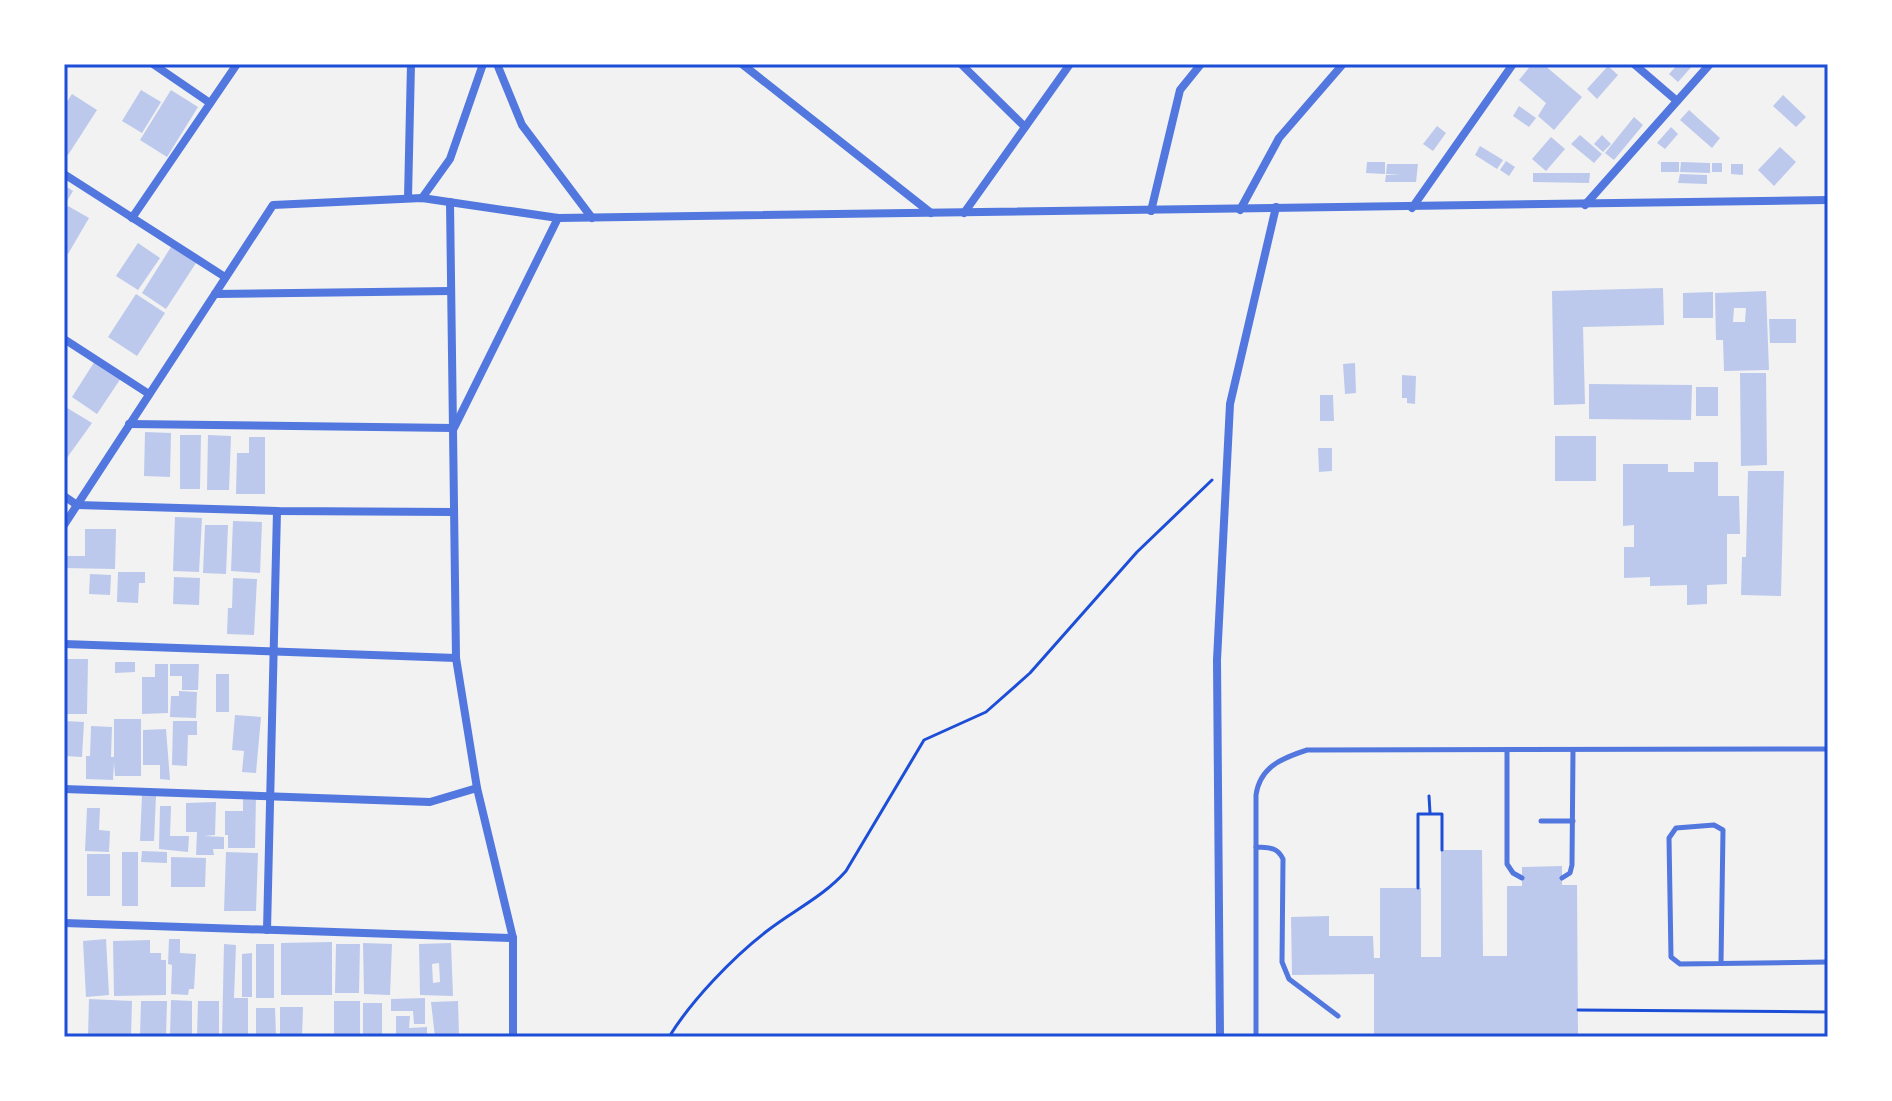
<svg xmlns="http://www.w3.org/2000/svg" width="1892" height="1101" font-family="'Roboto Serif',serif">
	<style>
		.building { fill: #bdc9ec; fill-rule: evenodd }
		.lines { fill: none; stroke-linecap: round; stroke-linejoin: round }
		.path { stroke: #1d4ed8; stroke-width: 3 }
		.service { stroke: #5277de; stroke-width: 5 }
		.minor { stroke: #5277de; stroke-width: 8 }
		.neatline { fill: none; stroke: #1d4ed8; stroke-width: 3 }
	</style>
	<rect width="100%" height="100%" fill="#f2f2f2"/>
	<g class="building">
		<path d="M1532,64H1543L1582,97L1554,130L1538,116L1546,103L1519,80Z"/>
		<path d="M1678,64H1694L1678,82L1669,74Z"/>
		<path d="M1608,66L1618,75L1597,99L1587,89Z"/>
		<path d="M141,90L161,102L142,133L122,121Z"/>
		<path d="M171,90L198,107L167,157L140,140Z"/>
		<path d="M72,94L97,110L68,155L64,153V106Z"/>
		<path d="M1783,95L1806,117L1796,127L1773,106Z"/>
		<path d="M1519,106L1536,118L1529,127L1513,116Z"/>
		<path d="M1689,110L1720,138L1712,148L1680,120Z"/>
		<path d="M1634,117L1643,125L1614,160L1605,153Z"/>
		<path d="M1437,126L1446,133L1433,151L1423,144Z"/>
		<path d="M1671,127L1678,134L1665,149L1657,143Z"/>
		<path d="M1580,135L1602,154L1594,163L1571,144Z"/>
		<path d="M1602,135L1611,144L1603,152L1594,144Z"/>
		<path d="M1551,137L1565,149L1546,171L1532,159Z"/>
		<path d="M1480,146L1503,160L1497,169L1475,155Z"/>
		<path d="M1780,147L1796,162L1774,186L1758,170Z"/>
		<path d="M1506,161L1515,167L1509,176L1500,170Z"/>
		<path d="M1367,162H1385V174L1366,173Z"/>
		<rect x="1661" y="162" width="18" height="10"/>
		<path d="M1681,162L1710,163V173L1680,172Z"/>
		<rect x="1712" y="163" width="10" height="9"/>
		<path d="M1387,164H1418L1416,182H1385L1386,175H1401L1386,174Z"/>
		<path d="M1731,164H1743V175L1731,174Z"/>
		<path d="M1533,173H1590L1589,183L1533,182Z"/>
		<path d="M1680,174L1707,175V184L1678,183Z"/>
		<path d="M64,185L73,191L64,206Z"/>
		<path d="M68,206L89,218L68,254L64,252V213Z"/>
		<path d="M138,243L160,258L138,290L116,276Z"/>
		<path d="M171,247L196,263L166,309L142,293Z"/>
		<path d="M1663,288L1664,325L1583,327L1585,404L1554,405L1552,291Z"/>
		<path d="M1766,291L1769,370L1724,371L1723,340H1716L1715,293ZM1734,308H1746L1745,322H1733Z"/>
		<path d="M1713,292V318H1683V293Z"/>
		<path d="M136,294L165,313L137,356L108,337Z"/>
		<path d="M1769,319H1796V343H1770Z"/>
		<path d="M95,361L121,378L97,414L72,397Z"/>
		<path d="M1355,363L1356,393L1345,394L1343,364Z"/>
		<path d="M1740,373H1766L1767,465L1741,466Z"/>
		<path d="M1402,375L1416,376L1415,404L1407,403V398H1402Z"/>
		<path d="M1589,384L1692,385L1691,420L1589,419Z"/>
		<rect x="1696" y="387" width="22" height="29"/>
		<path d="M1320,395H1333L1334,421H1320Z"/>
		<path d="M64,406L92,423L64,462Z"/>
		<path d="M145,432L171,433L170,477L144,476Z"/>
		<path d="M180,435H201L200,489H180Z"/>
		<path d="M208,435L231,436L229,490H207Z"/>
		<rect x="1555" y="436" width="41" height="45"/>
		<path d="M249,437H265V494H236L237,453H249Z"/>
		<path d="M1318,448H1332V471L1319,472Z"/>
		<path d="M1694,462H1718V496H1739L1740,534H1727V584L1707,585V604L1687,605V585L1650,586V577L1624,578V547H1634V525L1623,526V464H1668V472H1694Z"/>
		<path d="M1748,471H1784L1781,596L1741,595L1742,557H1746Z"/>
		<path d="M175,517L202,518L199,572L173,571Z"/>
		<path d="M233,521L262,522L260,573L231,571Z"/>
		<path d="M205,525H228L226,574L203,573Z"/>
		<path d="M85,529H116L115,569L64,568V556H85Z"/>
		<path d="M118,572H145V583H139L138,603L117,602Z"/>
		<path d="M90,574L111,575L110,595L89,594Z"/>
		<path d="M174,577L200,578L199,605L173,604Z"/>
		<path d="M233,578L257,579L254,635L227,634L228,608H232Z"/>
		<path d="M64,659H88L87,714H64Z"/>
		<path d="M115,662H135V672L115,673Z"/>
		<path d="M155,664H168V713L142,714V677H155Z"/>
		<path d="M170,664H199L198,690H182V676H170Z"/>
		<rect x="216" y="674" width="13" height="38"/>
		<path d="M179,691L197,692L196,718L170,717L171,696H179Z"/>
		<path d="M235,715L261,717L256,773L242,772L244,751L232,750Z"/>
		<path d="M114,719H141V776H115L114,762L113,780L86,779V756H90L91,726L112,727L111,757H114Z"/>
		<path d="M64,721L84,722L82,757L64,756Z"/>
		<path d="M173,721H197V735H188L187,766L172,765Z"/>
		<path d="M166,729L170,780L160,779V765H143V730Z"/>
		<path d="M142,795L156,796L154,841H140Z"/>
		<path d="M243,796H256L255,848H228V835H225V811H243Z"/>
		<path d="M216,802L215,835L204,836L224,837V849H213L214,855H196L197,832H186V803Z"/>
		<path d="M160,806H171L170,836H189L188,852L159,849Z"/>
		<path d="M87,808H100L99,830L110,831L109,852L85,851Z"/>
		<path d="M1441,850H1482L1483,956H1507V886H1522V867L1562,866V885H1577L1578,1037H1374V974L1292,975L1291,917L1329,916V936H1373L1374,958H1380V888H1421V957H1441Z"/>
		<path d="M142,851L167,852V863L141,862Z"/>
		<rect x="122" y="852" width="16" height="54"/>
		<path d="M226,852L258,853L256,911H224Z"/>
		<rect x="87" y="854" width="23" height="42"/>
		<path d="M171,857L206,858L205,887H171Z"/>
		<path d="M106,939L109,995L86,997L83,941Z"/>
		<path d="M169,939H180V953L196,954L194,989H189L188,995L171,994L172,965L168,964Z"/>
		<path d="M150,940V953H161V960H166V995L114,996L113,941Z"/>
		<path d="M332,942V995H281V943Z"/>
		<path d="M363,943L392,944L390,995L364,994Z"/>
		<path d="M451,943L453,996L420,995L419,944ZM439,963L440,982L433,983L432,964Z"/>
		<path d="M224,944L236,945L234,998H248V1034H240V1037H222Z"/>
		<rect x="256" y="944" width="18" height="54"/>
		<path d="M336,944H360L359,993H335Z"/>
		<path d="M252,953V997H242V954Z"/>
		<path d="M425,998V1024H414L413,1011H391V999Z"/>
		<path d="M89,999L132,1001L131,1037H88Z"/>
		<path d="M171,1000L192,1001V1037H170Z"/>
		<path d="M141,1001H167L166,1037H140Z"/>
		<path d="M198,1001H219V1037H197Z"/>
		<rect x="334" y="1001" width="26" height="36"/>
		<path d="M458,1001L459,1037H435L431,1002Z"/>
		<rect x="363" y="1003" width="19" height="34"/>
		<path d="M280,1007H303L302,1037H280Z"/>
		<path d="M256,1008H275L276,1037H256Z"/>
		<path d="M396,1016H410L409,1028L427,1027V1037H396Z"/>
	</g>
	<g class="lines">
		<g class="path">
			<path d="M1429,796L1430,813"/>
			<path d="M1418,888V814H1442V850"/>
			<path d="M1578,1010L1828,1012"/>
			<path d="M669,1037C691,1001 733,957 767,931C794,910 823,897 846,871L924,740L986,712L1030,673L1137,552L1212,480"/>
		</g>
		<g class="service">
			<path d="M1507,750V864L1513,873L1522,878"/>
			<path d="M1541,821H1573"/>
			<path d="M1256,847C1268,848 1277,846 1283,859L1282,962L1289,979L1338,1016"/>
			<path d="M1562,878L1570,873L1572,865L1573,750"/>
			<path d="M1721,963L1723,830L1714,825L1676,828L1669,838L1671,957L1680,964L1828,962"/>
			<path d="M1256,1037V795C1260,767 1282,758 1307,750L1828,749"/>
		</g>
		<g class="minor">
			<path d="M153,64L210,103"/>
			<path d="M497,64L522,125L592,218"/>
			<path d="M742,64L931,213"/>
			<path d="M961,64L1025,127"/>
			<path d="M1634,64L1677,101"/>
			<path d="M64,174L225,277"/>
			<path d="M408,198L411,64"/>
			<path d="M422,198L450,159L483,64"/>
			<path d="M450,202L456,658L477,788L513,938V1037"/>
			<path d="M1585,205L1710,64"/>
			<path d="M1412,208L1513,64"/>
			<path d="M1240,210L1279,138L1343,64"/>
			<path d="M1151,211L1180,90L1201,64"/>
			<path d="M964,213L1070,64"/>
			<path d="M132,218L237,64"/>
			<path d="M215,294L451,291"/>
			<path d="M64,339L149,394"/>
			<path d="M129,424L454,428L558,218"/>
			<path d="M64,496L77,505L277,511L454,512"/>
			<path d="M64,525L273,205L422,198L558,218L1828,200"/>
			<path d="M64,644L456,658"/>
			<path d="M64,789L430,802L477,788"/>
			<path d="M64,923L513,938"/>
			<path d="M267,930L277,511"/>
			<path d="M1220,1037L1217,660L1230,404L1276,207"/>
		</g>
	</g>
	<rect width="1892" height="1101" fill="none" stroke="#ffffff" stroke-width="132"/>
	<rect x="66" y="66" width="1760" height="969" class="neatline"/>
</svg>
